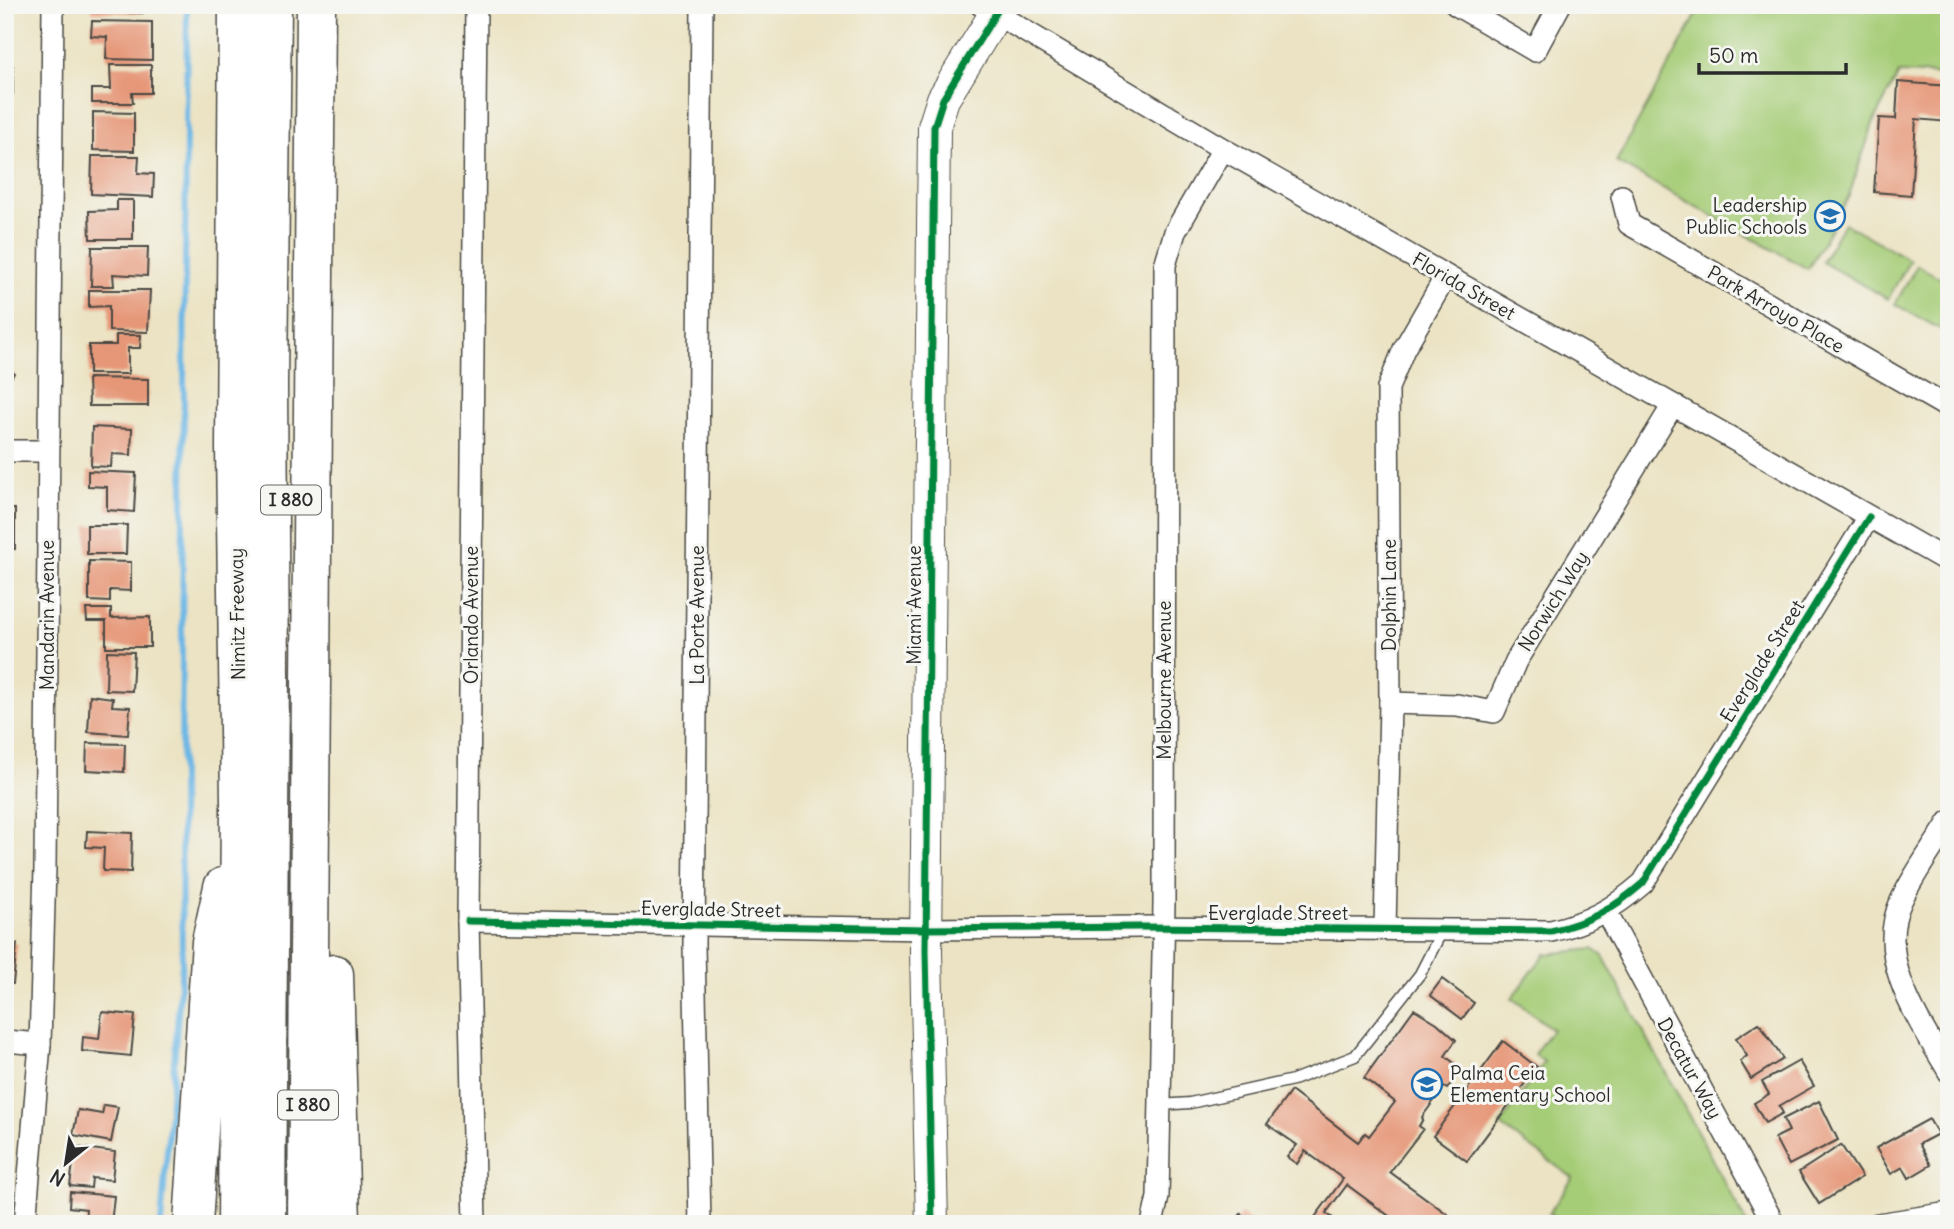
<svg xmlns="http://www.w3.org/2000/svg" width="1954" height="1229" font-family="Delius,sans-serif">
	<style>
		.green { fill: #a5cc76; stroke: #687c50; stroke-width: 2 }
		.lines { fill: none; stroke-linecap: round; stroke-linejoin: round }
		.stream { stroke: #6db7e5; stroke-width: 6 }
		.building { fill: #e69778 }
		.lane-casing { stroke: #484742; stroke-width: 13 }
		.street-casing { stroke: #484742; stroke-width: 24 }
		.secondary-casing { stroke: #484742; stroke-width: 34 }
		.highway-casing { stroke: #484742; stroke-width: 41 }
		.lane { stroke: #fff; stroke-width: 10 }
		.street { stroke: #fff; stroke-width: 21 }
		.secondary { stroke: #fff; stroke-width: 32 }
		.highway { stroke: #fff; stroke-width: 38 }
		.cycleway-casing { stroke: #f6f6f2; stroke-width: 11 }
		.cycleway { stroke: #00873e; stroke-width: 7 }
		.labels { text-anchor: middle; stroke-width: 6; stroke-linejoin: round; paint-order: stroke }
		.shield { fill: #f6f6f2; stroke: #686867; stroke-width: 2 }
		.shield-label { font-size: 18px; font-weight: bold; fill: #2b2b2b }
		.poi-label { font-size: 19px; fill: #2b2b2b; stroke: #f6f6f2; text-anchor: end }
		.street-label { font-size: 19px; fill: #2b2b2b; stroke: #f6f6f2 }
	</style>
	<rect width="100%" height="100%" fill="#f6f6f2"/>
	<filter id="ink" filterUnits="userSpaceOnUse"><feTurbulence type="fractalNoise" baseFrequency=".0143" numOctaves="2"/><feDisplacementMap in="SourceGraphic" scale="14" xChannelSelector="R" yChannelSelector="G"/><feConvolveMatrix kernelMatrix="1 2 1 2 8 2 1 2 1" color-interpolation-filters="sRGB"/></filter>
	<filter id="wash" filterUnits="userSpaceOnUse"><feTurbulence type="fractalNoise" baseFrequency=".00686" numOctaves="4" result="noise"/><feDisplacementMap in="SourceGraphic" scale="28" xChannelSelector="R" yChannelSelector="G"/><feGaussianBlur stdDeviation="1.57" result="paint"/><feColorMatrix in="noise" values="0 0 0 0 0 0 0 0 0 0 0 0 0 0 0 0 0 1.4 0 .05"/><feComposite in="paint" operator="in"/></filter>
	<g filter="url(#wash)">
		<rect width="100%" height="100%" fill="#ebe3c3"/>
		<g class="green">
			<path d="M1702,5H1949V75L1899,73L1874,121L1848,198L1808,269L1616,162Z"/>
			<path d="M1844,223L1910,260L1888,299L1822,262Z"/>
			<path d="M1917,265L1949,283V334L1895,304Z"/>
			<path d="M1593,949L1603,956L1747,1224H1558L1559,1221L1549,1213L1573,1178L1500,1125L1544,1062L1534,1054L1552,1029L1512,998L1545,954Z"/>
		</g>
		<g class="lines">
			<path class="stream" d="M161,1224L182,964L181,772L187,5"/>
		</g>
		<g id="blocks">
			<g class="building">
				<path d="M92,5H143V13L92,12Z"/>
				<path d="M92,21L152,22V60L106,59L107,37L91,36Z"/>
				<path d="M110,65H151V93H132L133,103H92V89H111Z"/>
				<rect x="5" y="66" width="8" height="28"/>
				<path d="M1898,82L1949,86V122L1916,119L1911,195L1874,192L1879,118L1896,119Z"/>
				<path d="M5,103H12L11,117H5Z"/>
				<path d="M93,112L134,113V151L93,150Z"/>
				<path d="M92,156H139L138,173L154,174L153,197L91,194Z"/>
				<path d="M5,158H12L11,185H5Z"/>
				<path d="M5,195H10L8,230H5Z"/>
				<path d="M117,200H133V239H90L89,211L117,210Z"/>
				<path d="M5,237H11L10,253L5,252Z"/>
				<path d="M92,247H148L147,276L113,274L114,286H91Z"/>
				<path d="M5,286H7L9,318H5Z"/>
				<path d="M89,290H150L148,332L109,331V306L89,307Z"/>
				<path d="M116,335H141L140,348H128V374H89V345H116Z"/>
				<path d="M5,368L14,373L5,388Z"/>
				<path d="M88,378L148,379V406H89Z"/>
				<path d="M92,427L132,429L131,455L112,454L111,467L91,466Z"/>
				<path d="M88,471L136,473L134,512L107,510V487L88,486Z"/>
				<path d="M5,509H15V549L5,550Z"/>
				<path d="M87,525H127L126,554H87Z"/>
				<path d="M5,559H8L9,598H5Z"/>
				<path d="M89,561L131,562V591L110,590V602L89,601Z"/>
				<path d="M86,609H111V618L150,617V647H106V621H87Z"/>
				<path d="M107,651L134,652L132,691L106,690Z"/>
				<path d="M90,695L113,698L112,706L130,707L128,735L88,732Z"/>
				<path d="M87,743L125,744L124,772L86,770Z"/>
				<path d="M87,831L132,833L131,872L103,871L104,848L86,847Z"/>
				<path d="M5,943L17,944L13,984L5,983Z"/>
				<path d="M1442,979L1474,1003L1462,1019L1430,995Z"/>
				<path d="M1414,1009L1437,1023L1456,1040L1445,1056L1462,1069L1447,1089L1444,1087L1422,1117L1423,1119L1419,1126L1423,1129L1390,1172L1461,1224H1400L1347,1185L1326,1213L1341,1224H1310L1343,1179L1305,1151L1297,1164L1287,1157L1297,1145L1267,1124L1291,1091L1358,1142L1365,1133L1369,1136L1395,1102L1364,1078Z"/>
				<path d="M102,1012L135,1015L131,1056L82,1051L83,1037L99,1039Z"/>
				<path d="M1759,1023L1783,1059L1751,1079L1740,1061L1747,1056L1736,1038Z"/>
				<path d="M1503,1041L1537,1067L1467,1161L1433,1136Z"/>
				<path d="M1799,1061L1814,1086L1779,1106L1783,1113L1765,1123L1754,1103L1769,1094L1762,1082Z"/>
				<path d="M1819,1101L1838,1140L1789,1165L1775,1138L1789,1131L1783,1119Z"/>
				<path d="M104,1105L118,1107L111,1142L73,1135L78,1110L102,1114Z"/>
				<path d="M1929,1119L1938,1134L1919,1144L1931,1165L1909,1178L1903,1167L1891,1174L1876,1148Z"/>
				<path d="M1841,1145L1862,1177L1819,1204L1799,1172Z"/>
				<path d="M75,1147L115,1152L112,1180L92,1178L91,1188L70,1186Z"/>
				<path d="M70,1192L114,1196L111,1224H85L86,1209L69,1207Z"/>
				<path d="M1241,1214L1254,1224H1233Z"/>
			</g>
		</g>
	</g>
	<g filter="url(#ink)">
		<use href="#blocks" fill-opacity="0" stroke="#484742" stroke-width="2"/>
		<g class="lines">
			<g class="lane-casing">
				<path id="lane" d="M1160,1105L1190,1103L1293,1080L1355,1056L1420,974L1443,929"/>
			</g>
			<g class="street-casing">
				<g id="street">
					<path d="M981,5L1223,149L1949,562"/>
					<path d="M1456,5L1535,51L1560,5"/>
					<path d="M1622,196L1629,224L1949,408"/>
					<path d="M5,451H48"/>
					<path d="M1390,703L1457,705L1494,712L1516,661L1673,405"/>
					<path d="M1949,822C1933,848 1914,873 1901,901C1874,959 1921,1024 1949,1072"/>
					<path d="M1606,912L1774,1224"/>
					<path d="M468,921L927,929L1141,927L1551,931C1590,922 1613,909 1643,883L1869,517"/>
					<path d="M1385,929L1390,703L1388,388L1404,349L1446,276"/>
					<path d="M5,1041L40,1044"/>
					<path d="M25,1224L40,1044L45,868L53,5"/>
					<path d="M475,1224L468,921L476,5"/>
					<path d="M700,1224L694,946L702,5"/>
					<path d="M1152,1224L1158,1197L1164,904L1165,265L1175,232L1223,149"/>
					<path d="M1878,1224L1949,1213"/>
				</g>
			</g>
			<g class="secondary-casing">
				<path id="secondary" d="M932,1224L926,951L934,127L943,99L1001,5"/>
			</g>
			<g class="highway-casing">
				<g id="highway">
					<path d="M334,974L341,1224"/>
					<path d="M193,1224L211,942L223,887"/>
					<path d="M237,1224L240,802L235,447L238,5"/>
					<path d="M266,1224L270,676L268,385L272,5"/>
					<path d="M307,1224L316,5"/>
				</g>
			</g>
			<use href="#lane" class="lane"/>
			<use href="#street" class="street"/>
			<use href="#secondary" class="secondary"/>
			<use href="#highway" class="highway"/>
			<g class="cycleway-casing">
				<g id="cycleway">
					<path d="M468,921L927,929L1141,927L1551,931C1590,922 1613,909 1643,883L1869,517"/>
					<path d="M932,1224L926,951L934,127L943,99L1001,5"/>
				</g>
			</g>
			<use href="#cycleway" class="cycleway"/>
		</g>
	</g>
	<defs>
		<g id="school-ring" transform="scale(1.575)"><circle r="9.5" fill="#f6f6f2" stroke="#1f6fb2" stroke-width="1.5"/><path d="M0-5L7-2L0 1L-7-2ZM-4 1L0 2.5L4 1V4Q0 6-4 4Z" fill="#1f6fb2"/></g>
	</defs>
	<g fill-rule="evenodd">
		<use href="#school-ring" x="1830" y="216"/>
		<use href="#school-ring" x="1427" y="1084"/>
	</g>
	<g class="labels">
		<g class="shield">
			<rect x="261" y="485.5" width="60" height="29" rx="5"/>
			<rect x="278" y="1090.5" width="60" height="29" rx="5"/>
		</g>
		<g class="shield-label">
			<text x="291" y="506">I 880</text>
			<text x="308" y="1111">I 880</text>
		</g>
		<g class="poi-label">
			<text x="1807" y="212">Leadership<tspan x="1807" dy="22">Public Schools</tspan></text>
			<text x="1450" y="1080" text-anchor="start">Palma Ceia<tspan x="1450" dy="22">Elementary School</tspan></text>
		</g>
		<g class="street-label">
			<text transform="translate(1464 286) rotate(30)" y="7">Florida Street</text>
			<text transform="translate(1776 309) rotate(30)" y="7">Park Arroyo Place</text>
			<text transform="translate(1389 595) rotate(-90)" y="7">Dolphin Lane</text>
			<text transform="translate(1553 601) rotate(-58)" y="7">Norwich Way</text>
			<text transform="translate(914 605) rotate(-90)" y="7">Miami Avenue</text>
			<text transform="translate(237 614) rotate(-91)" y="7">Nimitz Freeway</text>
			<text transform="translate(47 615) rotate(-90)" y="7">Mandarin Avenue</text>
			<text transform="translate(471 615) rotate(-90)" y="7">Orlando Avenue</text>
			<text transform="translate(697 615) rotate(-90)" y="7">La Porte Avenue</text>
			<text transform="translate(1762 661) rotate(-58)" y="7">Everglade Street</text>
			<text transform="translate(1164 680) rotate(-90)" y="7">Melbourne Avenue</text>
			<text transform="translate(711 909) rotate(1)" y="7">Everglade Street</text>
			<text x="1278" y="920">Everglade Street</text>
			<text transform="translate(1690 1068) rotate(61)" y="7">Decatur Way</text>
		</g>
	</g>
	<rect width="1954" height="1229" fill="none" stroke="#f6f6f2" stroke-width="28"/>
	<g transform="translate(66 1163) rotate(210)" stroke="#f6f6f2" stroke-width="5" paint-order="stroke">
	<path d="M0-5L12 26L0 18L-12 26Z" fill="#2b2b2b"/>
	<text y="-10" font-size="19" font-weight="bold" text-anchor="middle" fill="#2b2b2b">N</text>
	</g>
	<path d="M1699 63v10h147v-10" fill="none" stroke="#2b2b2b" stroke-width="3.5"/>
	<text x="1709" y="63" font-size="21" fill="#2b2b2b" stroke="#f6f6f2" stroke-width="5" paint-order="stroke">50 m</text>
</svg>
